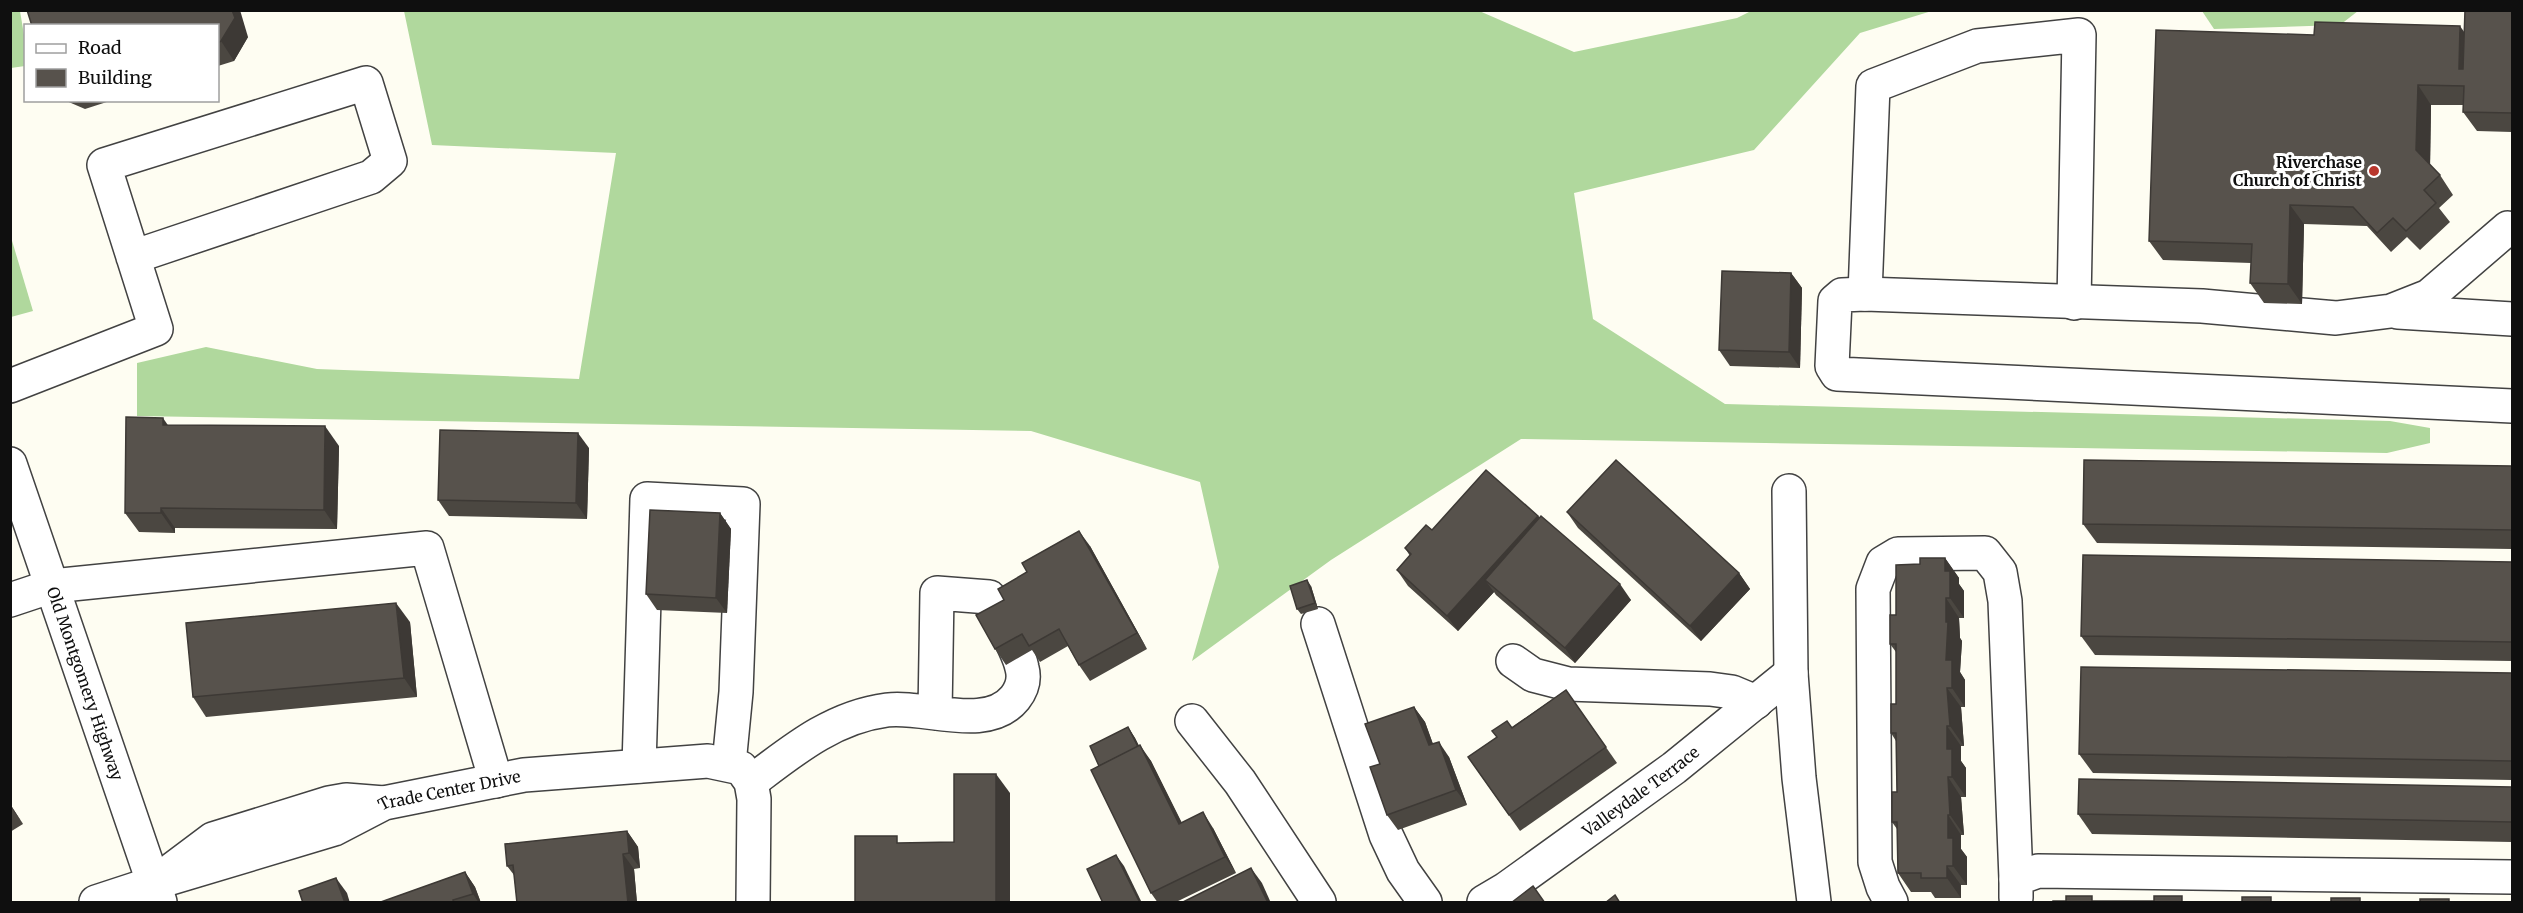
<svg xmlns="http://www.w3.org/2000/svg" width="2523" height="913" font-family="Merriweather,serif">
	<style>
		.forest { fill: #b0d89d }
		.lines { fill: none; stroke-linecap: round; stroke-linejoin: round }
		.minor-casing { stroke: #424242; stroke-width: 36 }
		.minor { stroke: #fff; stroke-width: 33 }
		.wall { fill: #4b4741 }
		.shaded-wall { fill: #3d3935 }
		.building { fill: #57524c; stroke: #3d3935; stroke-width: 1.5 }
		.poi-dot { fill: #b9372d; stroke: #fff; stroke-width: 2 }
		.labels { text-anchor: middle; stroke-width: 6; stroke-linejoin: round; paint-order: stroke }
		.poi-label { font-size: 16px; font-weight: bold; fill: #0f0f0f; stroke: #fff; text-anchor: end }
		.street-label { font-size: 16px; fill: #0f0f0f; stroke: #fff }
	</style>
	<rect width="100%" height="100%" fill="#fefdf2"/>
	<g class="forest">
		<path d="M1477,10L1574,52L1737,18L1751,11L1935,10L1860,33L1754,150L1574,193L1593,319L1725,404L2390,421L2430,428V443L2387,453L1521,439L1331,560L1192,661L1219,567L1200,482L1031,431L137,416V363L206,347L317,369L579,379L616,153L432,145L404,11Z"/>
		<path d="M10,11H20L25,41V66L11,68Z"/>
		<path d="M2202,11H2358L2340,25L2214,29Z"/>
		<path d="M10,234L33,311L11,317H10Z"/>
	</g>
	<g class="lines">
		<g class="minor-casing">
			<g id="minor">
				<path d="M2512,229L2508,228L2429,296L2391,311L2336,318L2202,306L1865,294L1842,295L1835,301L1832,366L1837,374L2512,406"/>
				<path d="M1865,294L1873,86L1977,46L2079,35L2074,303"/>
				<path d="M2398,312L2512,319"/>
				<path d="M10,386L156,329L104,165L366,83L390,161L371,177L133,257"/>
				<path id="s1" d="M10,464L160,902"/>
				<path d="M1789,491L1791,673L1799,778L1814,902"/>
				<path d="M10,600L52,586L427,548L496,781"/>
				<path d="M1318,624L1386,835L1403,871L1425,902"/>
				<path d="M1513,661L1533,675L1568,684L1710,689L1732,692L1756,702"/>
				<path d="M1192,721L1240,782L1319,902"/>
				<path d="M639,766L647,499L743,504L736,692L729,764"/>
				<path d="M751,782C793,750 833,717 887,710C925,705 987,733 1015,698C1022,689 1025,679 1022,668C1018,648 998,617 989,597L937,593L935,713"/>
				<path d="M173,869L213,839L329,803L346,800L384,803"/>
				<path d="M2016,898V879L2038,871L2512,877"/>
				<path id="s2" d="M96,902L154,883L334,829L384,803L524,775L708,761L741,768L751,782L754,799L753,902"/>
				<path id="s3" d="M1484,902L1506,889L1674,768L1791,673"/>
				<path d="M1891,902L1883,887L1875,862L1873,589L1883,563L1898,554L1985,553L2000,572L2005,601L2016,879"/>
			</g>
		</g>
		<use href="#minor" class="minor"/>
	</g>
	<g class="wall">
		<path d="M2512,10V132L2477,131L2463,112V105H2431L2430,165L2440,175L2453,195L2439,208L2450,222L2420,250L2407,237L2391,252L2367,226L2304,224L2302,304L2264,303L2250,283L2251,263L2163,260L2149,241L2314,35L2464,32Z"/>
		<path d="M218,26L248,37L234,61L218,66Z"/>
		<path d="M64,100H113L85,109Z"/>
		<path d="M1791,273L1802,288L1800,368L1730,366L1719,350Z"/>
		<path d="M168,425L339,446L337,529L175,528V533L139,532L125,513Z"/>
		<path d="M589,448L587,519L449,516L438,500Z"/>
		<path d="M2512,466V549L2097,543L2083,524Z"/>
		<path d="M1567,512L1739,573L1750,589L1701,641L1578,528Z"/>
		<path d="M720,513L731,529L727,613L657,610L646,594Z"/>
		<path d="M1538,516L1631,600L1575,663L1496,595L1494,592L1458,631L1408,586L1397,570L1410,556L1405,548L1432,530Z"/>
		<path d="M1090,546L1147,649L1090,681L1079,665L1068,646L1040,662L1032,650L1006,665L995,649L1004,600Z"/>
		<path d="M1945,558L1959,578V584L1964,591V618H1959L1960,638L1962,641L1960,672L1965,680V707H1961L1964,746H1961V761L1966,768V797H1961L1964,835H1961V849L1967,857V885H1961V898H1935L1931,892H1911L1898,873L1897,829L1892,822L1897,792L1896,741L1891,733L1896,704V652L1890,644L1896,615L1920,564Z"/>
		<path d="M2512,562V661L2095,655L2081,636Z"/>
		<path d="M1311,586L1318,609L1301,614L1297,609Z"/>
		<path d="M410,622L417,697L206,717L193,697Z"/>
		<path d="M2512,673V780L2093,773L2079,754Z"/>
		<path d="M1566,690L1617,763L1520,831L1468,757Z"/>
		<path d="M1414,707L1425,722L1433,744L1449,757L1467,805L1398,830L1387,815L1380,764Z"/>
		<path d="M1128,727L1135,738L1139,746L1151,761L1182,823L1213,828L1236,873L1174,903H1158L1151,893L1099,766Z"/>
		<path d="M2512,787V842L2092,834L2078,814Z"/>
		<path d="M10,804L23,824L10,832Z"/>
		<path d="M627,831L638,847L640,868L634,869L637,903H517L514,875L507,866Z"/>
		<path d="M465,872L475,887L481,903H378Z"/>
	</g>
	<g class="shaded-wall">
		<path d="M232,10H240L248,37L234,61L221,41Z"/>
		<path d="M2460,26L2474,46L2472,88L2459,69Z"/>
		<path d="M2418,85L2431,105L2430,170L2416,150Z"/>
		<path d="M2290,205L2304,224L2302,304L2288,284Z"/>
		<path d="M1791,273L1802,288L1800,368L1789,352Z"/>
		<path d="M163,418L176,437L163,425Z"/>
		<path d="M325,426L339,446L337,529L324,510Z"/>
		<path d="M578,433L589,448L587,519L576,503Z"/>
		<path d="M161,508L175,528V533L161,513Z"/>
		<path d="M720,513L731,529L727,613L716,598Z"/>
		<path d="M1538,516L1549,531L1485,580L1494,592L1458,631L1447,616Z"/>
		<path d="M1079,531L1090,546L1147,649L1137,633Z"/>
		<path d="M1945,558L1959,578V584L1964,591V618L1950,598L1945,571Z"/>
		<path d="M1739,573L1750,589L1701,641L1690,626Z"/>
		<path d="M1307,580L1311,586L1318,609L1315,603Z"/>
		<path d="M1620,584L1631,600L1575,663L1565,648Z"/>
		<path d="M1946,598L1959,618L1960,638L1962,641L1960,672L1965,680V707L1952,688L1946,660Z"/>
		<path d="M396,603L410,622L417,697L404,678Z"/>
		<path d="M1947,688L1961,707L1964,746L1950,726Z"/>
		<path d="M1414,707L1425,722L1439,761L1429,745Z"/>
		<path d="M1947,726L1961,746V761L1966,768V797L1952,777L1947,749Z"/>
		<path d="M1128,727L1135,738L1147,762L1140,751Z"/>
		<path d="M1439,742L1449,757L1467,805L1456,790Z"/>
		<path d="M1140,745L1151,761L1190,840L1179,824Z"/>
		<path d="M996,774L1010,793V903H996Z"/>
		<path d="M1948,777L1961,797L1964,835L1950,815Z"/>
		<path d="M10,804L23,824L10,806Z"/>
		<path d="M1203,812L1213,828L1236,873L1225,857Z"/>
		<path d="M1948,815L1961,835V849L1967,857V885L1953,866L1948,838Z"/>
		<path d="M627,831L638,847L640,868L629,853Z"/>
		<path d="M623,854L634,869L637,903H628Z"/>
		<path d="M1116,855L1124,866L1142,903H1140Z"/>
		<path d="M1947,866L1961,885V898L1947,878Z"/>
		<path d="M1251,868L1262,883L1271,903H1268Z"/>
		<path d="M465,872L475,887L481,903H479L473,894Z"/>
		<path d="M336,878L347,893L350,903H345Z"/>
	</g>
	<g class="building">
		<path d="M27,10H232L235,18L221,41L218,43V26H32Z"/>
		<path d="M2465,10H2512V113L2463,112L2464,86L2418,85L2416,150L2440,175L2424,190L2436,203L2406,231L2393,218L2377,233L2353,207L2290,205L2288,284L2250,283L2252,244L2149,241L2156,30L2314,35L2315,22L2460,26L2459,69H2463Z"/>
		<path d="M1722,271L1791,273L1789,352L1719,350Z"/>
		<path d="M126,417L163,418V425L325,426L324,510L161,508V513H125Z"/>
		<path d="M440,430L578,433L576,503L438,500Z"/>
		<path d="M1616,460L1739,573L1690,626L1567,512Z"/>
		<path d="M2084,460L2512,466V530L2083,524Z"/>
		<path d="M1486,470L1538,516L1447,616L1397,570L1411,554L1405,548L1426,525L1432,530Z"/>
		<path d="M650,510L720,513L716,598L646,594Z"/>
		<path d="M1541,516L1620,584L1565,648L1485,580Z"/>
		<path d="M1079,531L1137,633L1079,665L1059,629L1029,646L1022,634L995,649L976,615L1004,600L998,589L1027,572L1022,563Z"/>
		<path d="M2083,555L2512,562V642L2081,636Z"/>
		<path d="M1920,558H1945V571H1950V598H1946V622H1948L1946,660H1952V688H1947L1950,726H1947V749H1952V777H1948L1950,815H1948V838H1953V866H1947V878H1921V873H1898L1897,822H1892V792H1897L1896,733H1891V704H1896V644H1890V615H1896V565L1920,564Z"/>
		<path d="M1307,580L1315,603L1297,609L1290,586Z"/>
		<path d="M396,603L404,678L193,697L186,623Z"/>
		<path d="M2081,667L2512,673V761L2079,754Z"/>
		<path d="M1566,690L1606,747L1509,815L1468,757L1497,737L1492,731L1507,721L1512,728Z"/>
		<path d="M1414,707L1429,745L1439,742L1456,790L1387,815L1370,767L1380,764L1365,724Z"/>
		<path d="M1128,727L1138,747L1099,766L1090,746Z"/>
		<path d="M1140,745L1179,824L1203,812L1225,857L1151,893L1091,770Z"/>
		<path d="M954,774H996V903H855V836H897V843L954,842Z"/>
		<path d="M2079,779L2512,787V822L2078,814Z"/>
		<path d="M627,831L629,853L623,854L628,903H517L513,865L507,866L505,844Z"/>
		<path d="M1116,855L1140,903H1103L1087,869Z"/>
		<path d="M1251,868L1268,903H1181Z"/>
		<path d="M465,872L473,894L453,900L454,903H378Z"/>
		<path d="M336,878L345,903H303L299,891Z"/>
		<path d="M1533,886L1545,903H1511Z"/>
		<path d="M1615,895L1620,903H1605Z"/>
		<path d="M2066,896H2092V901H2154V896H2182V902H2242V897H2271V902L2287,903H2053V901H2066Z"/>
		<rect x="2331" y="898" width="29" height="5"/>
		<rect x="2420" y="899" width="29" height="4"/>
	</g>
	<circle class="poi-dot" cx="2374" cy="171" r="6"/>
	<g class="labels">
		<g class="poi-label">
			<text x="2362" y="168">Riverchase<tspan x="2362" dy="18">Church of Christ</tspan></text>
		</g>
		<g class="street-label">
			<text dy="6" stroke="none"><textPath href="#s1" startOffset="232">Old Montgomery Highway</textPath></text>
			<text dy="6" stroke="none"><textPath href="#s3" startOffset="192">Valleydale Terrace</textPath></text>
			<text dy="6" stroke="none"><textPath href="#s2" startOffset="372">Trade Center Drive</textPath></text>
		</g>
	</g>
	<rect width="2523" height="913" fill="none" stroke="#0f0f0f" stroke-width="24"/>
	<rect x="24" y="24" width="195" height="78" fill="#ffffff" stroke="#9f9f9f" stroke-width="1.5"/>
	<rect x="36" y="44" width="30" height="9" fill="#ffffff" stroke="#9f9f9f" stroke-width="1.5"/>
	<text x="78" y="54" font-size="18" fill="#0f0f0f">Road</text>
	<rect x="36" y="69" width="30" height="18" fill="#57524c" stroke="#9f9f9f" stroke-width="1.5"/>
	<text x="78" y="84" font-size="18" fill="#0f0f0f">Building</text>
</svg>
